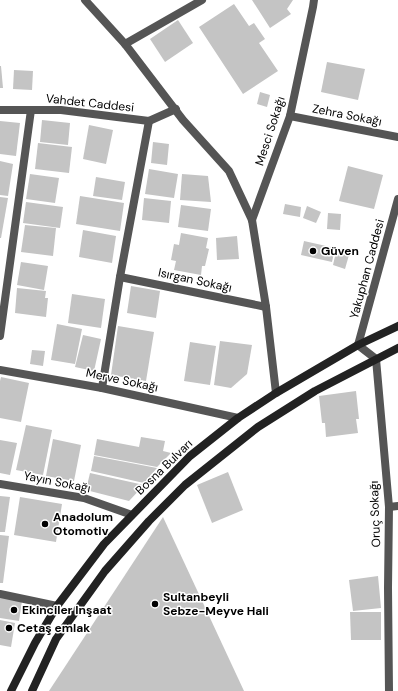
<svg xmlns="http://www.w3.org/2000/svg" width="398" height="691" font-family="'DM Sans',sans-serif">
	<style>
		.building { fill: #c4c4c4 }
		.lines { fill: none; stroke-linecap: round; stroke-linejoin: round }
		.minor { stroke: #555; stroke-width: 8 }
		.tertiary { stroke: #555; stroke-width: 8 }
		.secondary { stroke: #222; stroke-width: 8 }
		.poi-dot { fill: #000; stroke: #fff; stroke-width: 1.5 }
		.labels { text-anchor: middle; stroke-width: 3; stroke-linejoin: round; paint-order: stroke }
		.street-label { font-size: 12px; fill: #000; stroke: #fff }
		.poi-label { font-size: 12px; font-weight: bold; fill: #000; stroke: #fff; text-anchor: start }
	</style>
	<rect width="100%" height="100%" fill="#fff"/>
	<g class="building">
		<path d="M252,0H293L287,9L291,14L270,28Z"/>
		<path d="M234,4L249,26L254,23L265,39L259,43L278,71L243,94L199,27Z"/>
		<path d="M178,20L193,43L165,62L150,39Z"/>
		<path d="M327,62L365,69L358,100L321,92Z"/>
		<path d="M0,66H1L3,88H0Z"/>
		<path d="M14,70L33,71L32,90L13,89Z"/>
		<path d="M260,92L270,95L267,107L257,104Z"/>
		<path d="M42,120L70,123L68,145L40,142Z"/>
		<path d="M0,121L20,123L16,156L0,154Z"/>
		<path d="M89,125L113,130L106,164L83,159Z"/>
		<path d="M153,142L169,144L167,165L151,163Z"/>
		<path d="M38,143L72,147L69,173L35,169Z"/>
		<path d="M0,161L13,164L8,196L0,195Z"/>
		<path d="M348,166L383,175L374,209L339,201Z"/>
		<path d="M149,169L178,174L174,198L145,194Z"/>
		<path d="M30,174L59,178L55,203L26,199Z"/>
		<path d="M182,174L208,176L211,202L180,200Z"/>
		<path d="M96,177L125,182L122,200L93,196Z"/>
		<path d="M80,196L124,203L120,231L76,224Z"/>
		<path d="M0,197L8,198L1,238H0Z"/>
		<path d="M144,198L171,201L169,223L142,220Z"/>
		<path d="M26,202L63,207L60,228L23,223Z"/>
		<path d="M285,204L301,207L300,217L283,214Z"/>
		<path d="M181,205L211,209L208,231L178,227Z"/>
		<path d="M307,206L321,212L316,223L303,218Z"/>
		<path d="M328,213L341,214L340,230L327,229Z"/>
		<path d="M25,225L56,228L53,256L21,252Z"/>
		<path d="M83,230L116,236L112,263L79,257Z"/>
		<path d="M181,233L208,238L206,248L209,249L205,266H202L201,275L174,270L176,261L171,260L174,244L179,245Z"/>
		<path d="M237,236L239,259L217,260L216,238Z"/>
		<path d="M304,241L335,248L332,262L301,255Z"/>
		<path d="M336,252L349,255L345,269L333,265Z"/>
		<path d="M21,262L48,266L44,290L17,285Z"/>
		<path d="M131,286L160,291L156,318L127,313Z"/>
		<path d="M17,288L46,291L45,298H48L46,317L15,313Z"/>
		<path d="M72,294L105,299L101,328L68,323Z"/>
		<path d="M57,324L82,329L75,364L51,360Z"/>
		<path d="M118,326L154,332L146,381L111,375Z"/>
		<path d="M83,335L101,339L94,371L75,367Z"/>
		<path d="M220,341L252,345L247,374L231,388L214,385Z"/>
		<path d="M190,342L216,346L210,385L184,381Z"/>
		<path d="M32,350L45,351L43,366L30,364Z"/>
		<path d="M1,377L29,383L21,422L0,418V381Z"/>
		<path d="M356,391L359,419H356L358,433L326,437L325,423H322L319,396Z"/>
		<path d="M26,425L52,430L43,475L16,470Z"/>
		<path d="M141,437L165,441L163,451L171,453L157,467L94,455L97,439L139,447Z"/>
		<path d="M53,439L81,445L74,481L46,476Z"/>
		<path d="M0,440L17,443L10,475L0,473Z"/>
		<path d="M94,456L157,468L144,483L91,471Z"/>
		<path d="M228,472L243,510L212,523L197,485Z"/>
		<path d="M90,473L144,485L129,501L86,490Z"/>
		<path d="M0,496L10,497L5,532H0Z"/>
		<path d="M20,497L62,504L56,542L14,535Z"/>
		<path d="M163,517L244,691H49Z"/>
		<path d="M0,535L9,536L3,583H0Z"/>
		<path d="M378,576L381,608L353,611L349,580Z"/>
		<path d="M0,597L22,601L19,621L0,618Z"/>
		<path d="M350,612H381V640H351Z"/>
		<path d="M0,620L15,623L11,647L0,645Z"/>
	</g>
	<g class="lines">
		<g class="minor">
			<path d="M125,44L202,0"/>
			<path d="M290,116L398,137"/>
			<path d="M252,220L290,116L313,7L314,0"/>
			<path d="M120,277L266,307"/>
			<path d="M0,336L31,110"/>
			<path d="M358,345L376,359L389,507L388,588L389,691"/>
			<path d="M0,370L102,388L238,418"/>
			<path d="M102,388L120,277L149,121"/>
			<path d="M0,484L84,498L132,515"/>
			<path d="M389,507L398,506"/>
			<path d="M0,594L57,606"/>
		</g>
		<g class="tertiary">
			<path d="M85,0L125,44L183,120L229,171L252,220L266,307L276,393"/>
			<path d="M0,110H61L149,121L176,109"/>
			<path d="M358,345L398,199"/>
		</g>
		<g class="secondary">
			<path d="M11,691L35,643L57,606L104,544L190,456L238,418L276,393L358,345L398,326"/>
			<path d="M32,691L56,639L105,571L149,521L185,485L258,427L315,391L398,348"/>
		</g>
	</g>
	<g class="poi-dot">
		<circle cx="313" cy="251" r="4"/>
		<circle cx="45" cy="524" r="4"/>
		<circle cx="155" cy="604" r="4"/>
		<circle cx="14" cy="610" r="4"/>
		<circle cx="9" cy="628" r="4"/>
	</g>
	<g class="labels">
		<g class="street-label">
			<text transform="translate(90 103) rotate(6)" y="4">Vahdet Caddesi</text>
			<text transform="translate(347 115) rotate(11)" y="4">Zehra Sokağı</text>
			<text transform="translate(270 131) rotate(-72)" y="4">Mesci Sokağı</text>
			<text transform="translate(367 269) rotate(-75)" y="4">Yakuphan Caddesi</text>
			<text transform="translate(195 280) rotate(12)" y="4">Isırgan Sokağı</text>
			<text transform="translate(122 380) rotate(12)" y="4">Merve Sokağı</text>
			<text transform="translate(164 467) rotate(-44)" y="4">Bosna Bulvarı</text>
			<text transform="translate(57 482) rotate(11)" y="4">Yayın Sokağı</text>
			<text transform="translate(375 514) rotate(-92)" y="4">Oruç Sokağı</text>
		</g>
		<g class="poi-label">
			<text x="321" y="255">Güven</text>
			<text x="53" y="521">Anadolum<tspan x="53" dy="14">Otomotiv</tspan></text>
			<text x="163" y="601">Sultanbeyli<tspan x="163" dy="14">Sebze-Meyve Hali</tspan></text>
			<text x="22" y="614">Ekinciler Inşaat</text>
			<text x="17" y="632">Cetaş emlak</text>
		</g>
	</g>
</svg>
